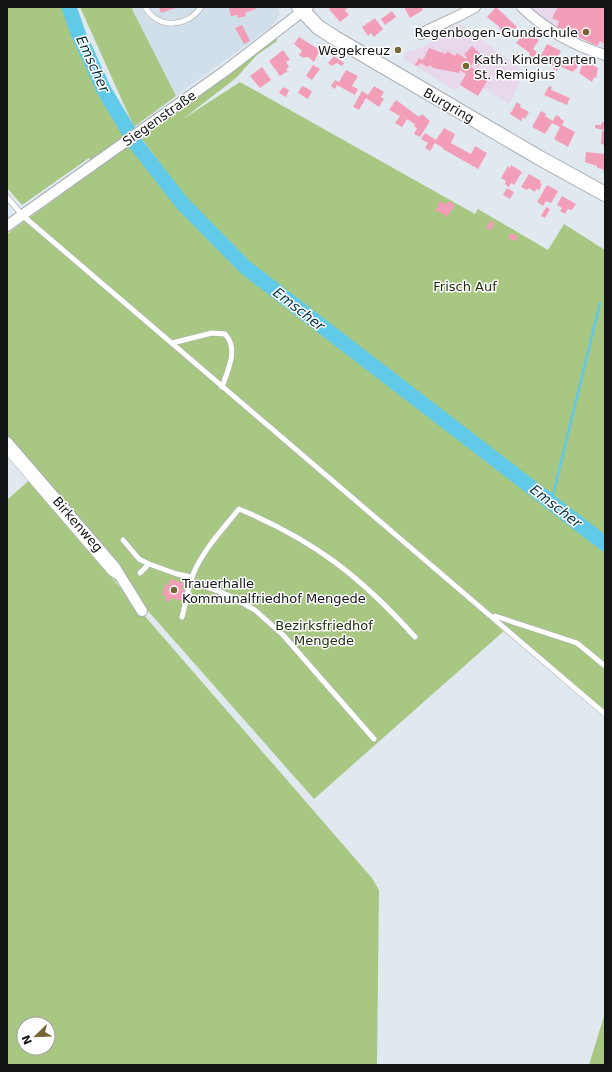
<svg xmlns="http://www.w3.org/2000/svg" width="612" height="1072" font-family="'DejaVu Sans',sans-serif">
	<style>
		.built { fill: #d1dfeb }
		.education { fill: #e7d8eb }
		.green { fill: #a8c783; fill-rule: evenodd }
		.lines { fill: none; stroke-linecap: round; stroke-linejoin: round }
		.stream { stroke: #62cae9; stroke-width: 2.5 }
		.river { stroke: #62cae9; stroke-width: 15 }
		.building { fill: #f39eb9 }
		.lane-casing { stroke: #a6adb3; stroke-width: 6 }
		.street-casing { stroke: #a6adb3; stroke-width: 12 }
		.secondary-casing { stroke: #a6adb3; stroke-width: 16 }
		.lane { stroke: #fff; stroke-width: 5 }
		.street { stroke: #fff; stroke-width: 10 }
		.secondary { stroke: #fff; stroke-width: 14 }
		.poi-dot { fill: #776534; stroke: #fff; stroke-width: 1.5 }
		.labels { text-anchor: middle; stroke-width: 3; stroke-linejoin: round; paint-order: stroke }
		.poi-label { font-size: 13px; fill: #111315; stroke: #fff; text-anchor: end }
		.street-label { font-size: 13px; fill: #111315; stroke: #fff }
		.park-label { font-size: 13px; fill: #212e0f; stroke: #fff }
		.water-label { font-size: 14px; font-style: italic; fill: #00323f; stroke: #fff }
	</style>
	<rect width="100%" height="100%" fill="#e1e9f0"/>
	<path class="built" d="M131,7H278L280,15L271,27L176,96Z"/>
	<g class="education">
		<path d="M529,7H605V49L557,27L543,19Z"/>
		<path d="M458,24L462,25L525,72L509,104L483,88L478,96L460,85L456,91L405,60L403,54L425,46L442,31Z"/>
	</g>
	<g class="green">
		<path d="M7,7H69C98,97 147,169 213,235L142,139L152,129L277,38V41L257,55L236,78L183,119L240,82L475,214L478,209L548,250L564,224L605,250V715L504,631L314,799L149,612L111,577L372,878L379,890L377,1065H7V500L35,475L7,442V234L97,169L89,158L22,205L7,188ZM24,1024H48V1048H24Z"/>
		<path d="M80,7H131L176,96L134,127Z"/>
		<path d="M605,1013V1065H589Z"/>
	</g>
	<g class="lines">
		<path class="stream" d="M551,503L600,303"/>
		<path class="river" d="M69,7L78,33L104,90L136,144L182,203L245,267L605,544"/>
	</g>
	<g class="building">
		<path d="M159,7H178L161,13Z"/>
		<path d="M229,7H256V9L245,13L246,16L238,18V15L231,16Z"/>
		<path d="M332,7H349L345,10L349,15L340,22L329,9Z"/>
		<path d="M404,7H421L423,10L410,18Z"/>
		<path d="M496,7L517,27L507,39L499,32L501,30L498,26L487,17Z"/>
		<path d="M558,7H605V44L600,41L597,46L557,27L559,21L552,18Z"/>
		<path d="M392,11L396,17L385,25L381,19Z"/>
		<path d="M375,18L383,29L374,37L371,33L368,36L362,27Z"/>
		<path d="M242,25L250,41L244,44L235,28Z"/>
		<path d="M526,31L539,40L533,49L537,52L533,58L529,55L530,53L516,43Z"/>
		<path d="M299,37L320,50L314,62L308,57H305L304,58L299,55L302,51L294,44Z"/>
		<path d="M547,44L561,51L553,66L540,57Z"/>
		<path d="M472,46L485,58L477,67L473,63L471,67L489,78L478,96L460,85L466,74L460,70L459,73L433,68L430,65L428,67L420,63L418,66L415,65L419,58L422,60L424,58L429,48L446,54L447,51L455,56L457,53L466,59L467,57L464,55Z"/>
		<path d="M283,50L290,60L286,62L289,67L286,69L288,71L280,76L269,61Z"/>
		<path d="M334,56L344,63L342,66L337,63L332,66L328,63Z"/>
		<path d="M568,56L579,61L576,70L575,69L573,72L559,66L557,71L553,69L556,62L560,64L563,59L566,60Z"/>
		<path d="M583,63L593,65L598,68L596,78L594,77L592,82L579,73Z"/>
		<path d="M313,65L320,69L312,80L306,76Z"/>
		<path d="M262,67L271,80L260,88L250,76Z"/>
		<path d="M346,70L358,76L352,86L358,89L355,95L337,85L335,89L331,86L335,80L339,82Z"/>
		<path d="M302,86L312,91L308,99L298,93Z"/>
		<path d="M374,86L384,92L381,97L384,99L379,107L366,98L359,110L353,107L362,91L368,95Z"/>
		<path d="M549,86L552,87L551,90L570,98L567,105L544,95Z"/>
		<path d="M283,87L289,90L286,97L279,93Z"/>
		<path d="M396,100L419,117L422,114L430,121L420,137L414,134L417,128L414,126L415,124L407,119L402,127L395,123L400,116L389,110Z"/>
		<path d="M517,102L521,105L520,107L529,112L525,119L523,117L521,121L510,114Z"/>
		<path d="M541,111L546,114L545,116L553,121L556,115L560,117V118L564,121L562,125L575,132L568,147L554,139L560,127L552,123L545,134L532,127Z"/>
		<path d="M602,122H605L603,130L595,128V125H601Z"/>
		<path d="M444,128L455,134L451,143L469,153L471,154L475,146L487,153L478,169L443,149V148L435,143L430,151L425,148L428,143L421,139L425,133L436,140Z"/>
		<path d="M602,131H605V145L601,144Z"/>
		<path d="M586,152L605,154V172L603,171V169L597,168V166L585,162Z"/>
		<path d="M511,165L522,172L514,185L511,183L509,187L505,184L506,181L501,178L508,166L510,168Z"/>
		<path d="M529,174L541,181L540,183L542,184L539,190L536,189L535,192L529,188L527,190L521,187Z"/>
		<path d="M547,185L558,191L551,203L546,201L543,206L537,202Z"/>
		<path d="M507,188L514,192L510,199L503,195Z"/>
		<path d="M562,196L576,204L572,210L568,209L565,214L560,211L562,208L557,205Z"/>
		<path d="M441,201L446,205L449,201L455,205L447,217L438,211L437,213L435,211Z"/>
		<path d="M546,207L550,209L545,218L541,216Z"/>
		<path d="M490,221L494,223L491,230L486,228Z"/>
		<path d="M511,233L518,237L515,241L508,238Z"/>
		<path d="M170,579L184,583L182,589L186,591L183,601L171,598L170,602L165,600L166,596L162,595L165,584L169,585Z"/>
	</g>
	<g class="lines">
		<g class="lane-casing">
			<g id="lane">
				<path d="M145,7C158,30 188,27 201,7"/>
				<path d="M7,197L22,215L605,714"/>
				<path d="M172,343L212,333L225,334C239,348 228,370 222,387"/>
				<path d="M7,452L111,573L119,578"/>
				<path d="M123,540L139,559L149,564"/>
				<path d="M140,573L149,564L177,574L192,577"/>
				<path d="M191,581L228,595L255,610L283,635L374,739"/>
				<path d="M495,616L577,643L605,666"/>
				<path d="M182,617C186,603 188,586 194,572C204,549 223,529 239,509C314,540 361,577 415,637"/>
			</g>
		</g>
		<g class="street-casing">
			<g id="street">
				<path d="M522,7C544,29 575,46 605,55"/>
				<path d="M421,34C439,24 457,18 475,7"/>
				<path d="M7,226L225,71L308,7"/>
				<path d="M7,442L114,566L142,611"/>
			</g>
		</g>
		<g class="secondary-casing">
			<path id="secondary" d="M299,7L318,27L335,38L538,157L605,194"/>
		</g>
		<use href="#lane" class="lane"/>
		<use href="#street" class="street"/>
		<use href="#secondary" class="secondary"/>
	</g>
	<g class="poi-dot">
		<circle cx="586" cy="32" r="4"/>
		<circle cx="398" cy="50" r="4"/>
		<circle cx="466" cy="66" r="4"/>
		<circle cx="174" cy="590" r="4"/>
	</g>
	<g class="labels">
		<g class="poi-label">
			<text x="578" y="37">Regenbogen-Gundschule</text>
			<text x="390" y="55">Wegekreuz</text>
			<text x="474" y="64" text-anchor="start">Kath. Kindergarten<tspan x="474" dy="15">St. Remigius</tspan></text>
			<text x="182" y="588" text-anchor="start">Trauerhalle<tspan x="182" dy="15">Kommunalfriedhof Mengede</tspan></text>
		</g>
		<g class="street-label">
			<text transform="translate(449 105) rotate(30)" y="5">Burgring</text>
			<text transform="translate(159 118) rotate(-35)" y="5">Siegenstraße</text>
			<text transform="translate(78 524) rotate(49)" y="5">Birkenweg</text>
		</g>
		<g class="park-label">
			<text x="465" y="291">Frisch Auf</text>
			<text x="324" y="630">Bezirksfriedhof<tspan x="324" dy="15">Mengede</tspan></text>
		</g>
		<g class="water-label">
			<text transform="translate(93 64) rotate(65)" y="5">Emscher</text>
			<text transform="translate(299 309) rotate(38)" y="5">Emscher</text>
			<text transform="translate(556 506) rotate(38)" y="5">Emscher</text>
		</g>
	</g>
	<rect width="612" height="1072" fill="none" stroke="#111315" stroke-width="16"/>
	<g transform="translate(36 1036) rotate(247)"><circle r="19" fill="#ffffff" stroke="#a0a1a1"/>
	<path d="M0-3L7 15L0 10L-7 15Z" fill="#776534"/>
	<text y="-6" font-size="11" font-weight="bold" text-anchor="middle" fill="#111315">N</text>
	</g>
</svg>
